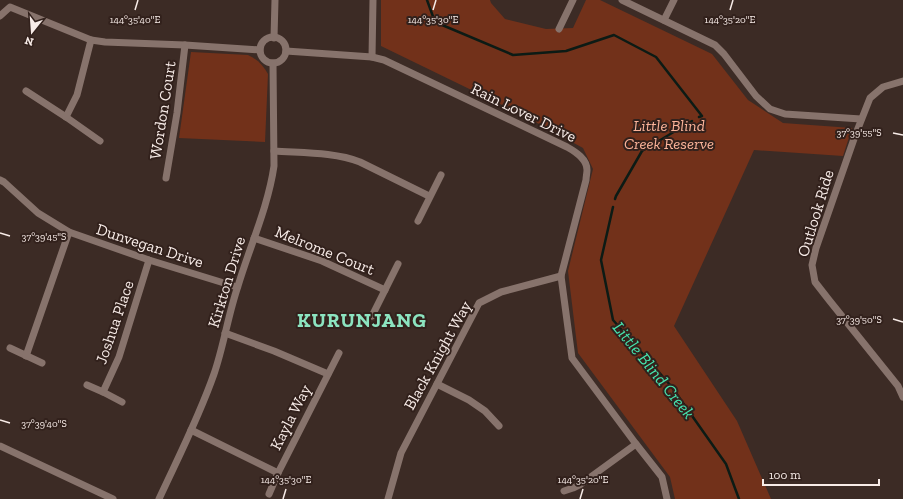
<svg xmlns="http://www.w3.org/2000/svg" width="903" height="499" font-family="'Zilla Slab',serif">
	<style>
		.green { fill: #72311a }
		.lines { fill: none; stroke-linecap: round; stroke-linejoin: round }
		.stream { stroke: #0c1b15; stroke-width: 2.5 }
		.minor { stroke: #87736c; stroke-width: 7 }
		.ticks { fill: none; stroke: #f8ece8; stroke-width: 1.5 }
		.labels { text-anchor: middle; stroke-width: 4; stroke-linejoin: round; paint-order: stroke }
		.street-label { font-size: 16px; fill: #f8ece8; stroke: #32211c }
		.park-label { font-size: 16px; font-style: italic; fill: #fcb49a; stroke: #32211c }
		.water-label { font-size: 17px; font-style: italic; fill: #46e5af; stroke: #32211c }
		.district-label { font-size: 20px; font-weight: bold; letter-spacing: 1px; fill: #8ce4c0; stroke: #32211c }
		.ticks-label { font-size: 10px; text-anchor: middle; fill: #f8ece8; stroke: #32211c; stroke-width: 4; stroke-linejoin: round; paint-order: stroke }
	</style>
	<rect width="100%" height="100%" fill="#3c2b25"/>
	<g class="green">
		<path d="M381,0H490L491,3L505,19L546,29L573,28L586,0H600L712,54L748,100L783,123L852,128L843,156L754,150L674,326L737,421L771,499H675L670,477L578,353L568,271L593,169L583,148L519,113L381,46Z"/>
		<path d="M191,52L248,55C257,59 263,65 268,74L265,142L179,138Z"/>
	</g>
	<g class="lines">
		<g class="stream">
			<path d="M427,0L435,22L513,55L566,51L614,35L656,57L702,116L699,117"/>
			<path d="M615,199L616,196L642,151L692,121"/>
			<path d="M613,207L601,260L613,320L671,386L726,464L739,499"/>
		</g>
		<g class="minor">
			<path d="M622,0L715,45L724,54L756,96L770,109L785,114L861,119"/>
			<path d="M0,16L10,7L91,40L105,42L185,45L260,50"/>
			<path d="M664,20L674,0"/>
			<path d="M559,29L573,0"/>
			<circle cx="273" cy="50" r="13"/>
			<path d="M274,38L275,0"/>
			<path d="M286,51L372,57L384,60L567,147C576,152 587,159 587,170C587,173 586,177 586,180L561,276L572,358L636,444L662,477L667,499"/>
			<path d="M372,57L373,0"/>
			<path d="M903,81L883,87L870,98L855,136L816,248L812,265L815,282L829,300L898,386L903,397"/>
			<path d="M26,91L66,117L100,141"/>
			<path d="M66,117L77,95L91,40"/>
			<path d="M274,151C301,153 335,152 360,162L429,196"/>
			<path d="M166,178L177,113L185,45"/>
			<path d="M0,180L4,182L38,213L69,232L149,260L237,287"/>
			<path d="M418,221L441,175"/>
			<path d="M254,238L322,261L385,290"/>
			<path d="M372,316L398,264"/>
			<path d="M225,333L274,351L328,374"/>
			<path d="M10,348L42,363"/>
			<path d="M26,356L69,232"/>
			<path d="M437,384L469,400L485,411L499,426"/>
			<path d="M87,385L103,392L122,402"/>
			<path d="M103,392L119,357L149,260"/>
			<path d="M191,430L278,473"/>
			<path d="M0,446L113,499"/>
			<path d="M564,491L573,488L581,484L636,444"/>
			<path d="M269,494L278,473L339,353"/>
			<path d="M159,499C178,458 199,417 214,374C224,345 228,315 238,286C250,246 268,207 274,166L273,63"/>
			<path d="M388,499L401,453L479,303L501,292L561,276"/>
		</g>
	</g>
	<path class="ticks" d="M135,10L138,0M433,10L436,0M730,10L733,0M893,133L903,135M0,233L10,236M893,319L903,322M0,420L10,423M283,499L286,489M580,499L583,489"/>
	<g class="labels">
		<g class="street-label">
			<text transform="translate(162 110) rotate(-81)" y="6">Wordon Court</text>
			<text transform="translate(524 112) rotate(26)" y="6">Rain Lover Drive</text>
			<text transform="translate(815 213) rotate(-73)" y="6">Outlook Ride</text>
			<text transform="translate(150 245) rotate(18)" y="6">Dunvegan Drive</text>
			<text transform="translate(325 250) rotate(22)" y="6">Melrome Court</text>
			<text transform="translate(226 282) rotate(-73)" y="6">Kirkton Drive</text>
			<text transform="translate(114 322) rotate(-71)" y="6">Joshua Place</text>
			<text transform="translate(437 355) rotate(-61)" y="6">Black Knight Way</text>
			<text transform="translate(290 417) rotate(-63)" y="6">Kayla Way</text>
		</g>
		<g class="park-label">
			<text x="669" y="131">Little Blind<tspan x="669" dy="18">Creek Reserve</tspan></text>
		</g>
		<g class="water-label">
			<text transform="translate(654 370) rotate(51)" y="6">Little Blind Creek</text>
		</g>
		<g class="district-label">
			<text x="362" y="327">KURUNJANG</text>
		</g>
	</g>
	<g class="ticks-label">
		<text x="135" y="23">144°35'40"E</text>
		<text x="433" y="23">144°35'30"E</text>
		<text x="730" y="23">144°35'20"E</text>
		<text x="859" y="136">37°39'55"S</text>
		<text x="44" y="240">37°39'45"S</text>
		<text x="859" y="323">37°39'50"S</text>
		<text x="44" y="427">37°39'40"S</text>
		<text x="286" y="483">144°35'30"E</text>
		<text x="583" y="483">144°35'20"E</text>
	</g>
	<g transform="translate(32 32) rotate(197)" stroke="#32211c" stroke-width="3" paint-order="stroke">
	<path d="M0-3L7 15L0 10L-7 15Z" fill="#f8ece8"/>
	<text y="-6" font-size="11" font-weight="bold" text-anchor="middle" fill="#f8ece8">N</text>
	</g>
	<path d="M763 479v6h116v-6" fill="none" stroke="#f8ece8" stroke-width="2"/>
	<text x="769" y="479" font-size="12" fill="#f8ece8" stroke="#32211c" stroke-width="3" paint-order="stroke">100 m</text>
</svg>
